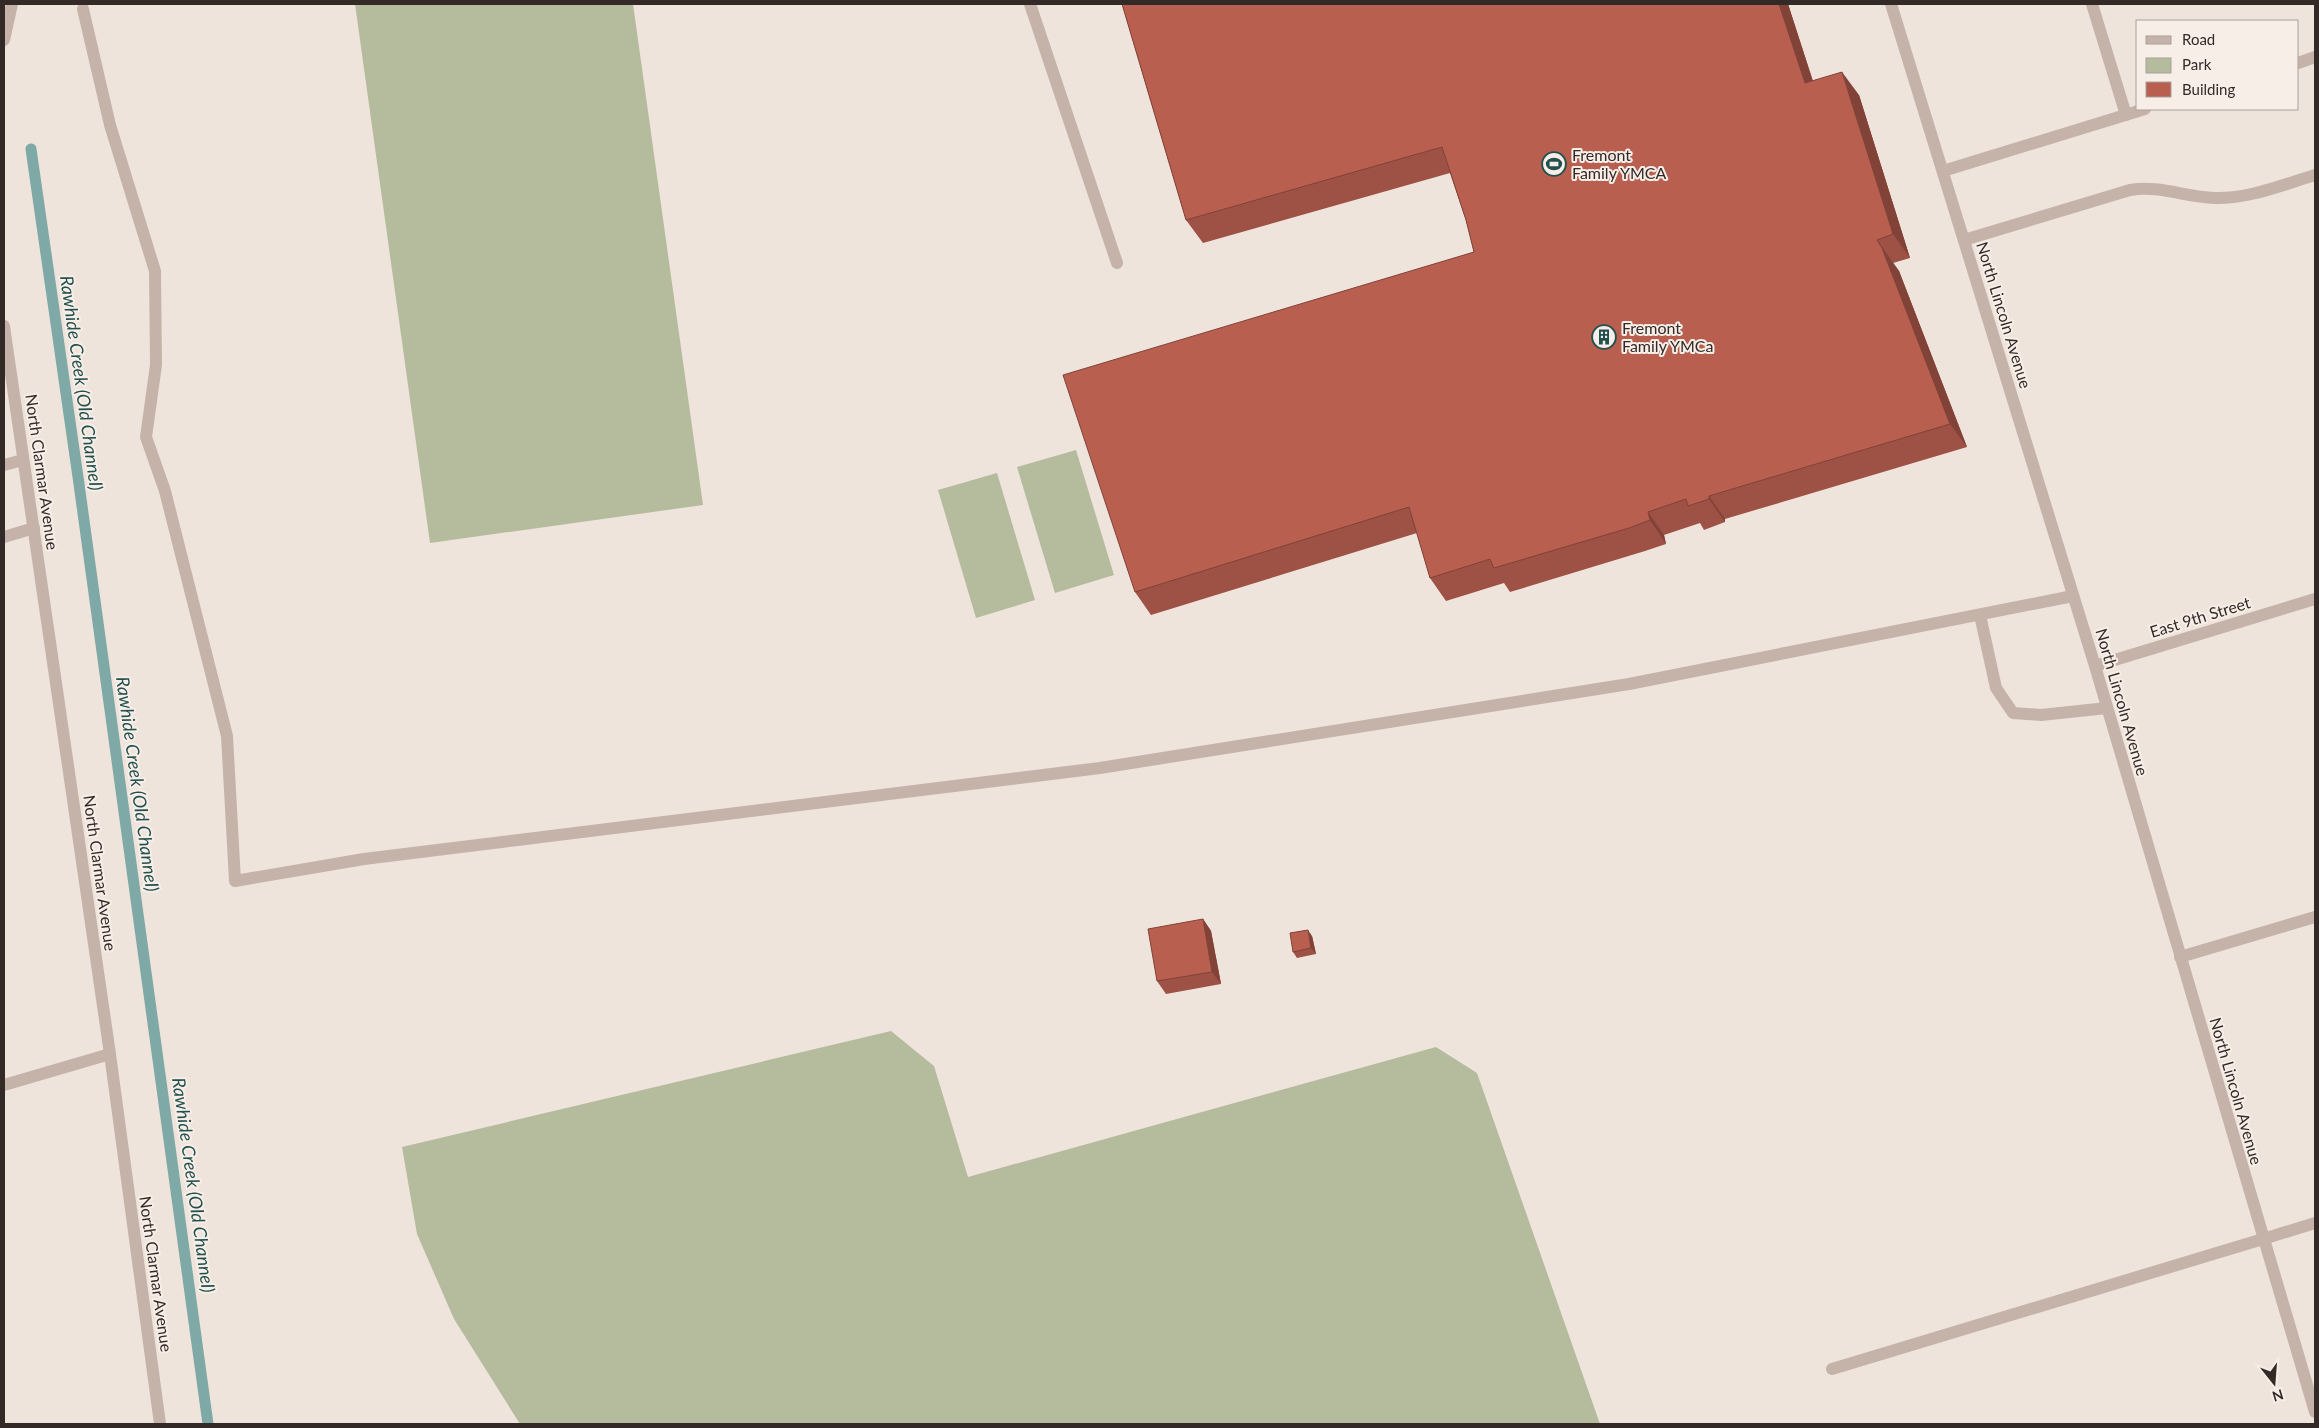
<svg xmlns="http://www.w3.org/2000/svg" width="2319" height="1428" font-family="Lato,sans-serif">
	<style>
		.green { fill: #b5bc9d }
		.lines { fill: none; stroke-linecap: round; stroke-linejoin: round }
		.stream { stroke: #7ea9a6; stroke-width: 11 }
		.service { stroke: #c5b3a9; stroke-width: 12 }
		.minor { stroke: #c5b3a9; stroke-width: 12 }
		.tertiary { stroke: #c5b3a9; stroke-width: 12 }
		.wall { fill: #9e5245 }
		.shaded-wall { fill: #814238 }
		.building { fill: #b85f50; stroke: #814238 }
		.labels { text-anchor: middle; stroke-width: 4; stroke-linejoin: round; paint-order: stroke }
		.poi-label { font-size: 16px; fill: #332a28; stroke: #f7eee7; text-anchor: start }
		.street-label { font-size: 16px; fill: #332a28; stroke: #f7eee7 }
		.water-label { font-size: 18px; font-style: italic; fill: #22504e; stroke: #f7eee7 }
	</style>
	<rect width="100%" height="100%" fill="#efe4dc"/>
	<g class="green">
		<path d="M355,4H633L703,505L430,543Z"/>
		<path d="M1076,450L1114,575L1055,593L1017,467Z"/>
		<path d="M997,473L1035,600L976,618L938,490Z"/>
		<path d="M891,1031L934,1066L968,1177L1436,1047L1477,1073L1600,1424H520L454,1319L417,1234L402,1147Z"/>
	</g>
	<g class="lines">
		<path class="stream" d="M31,149L79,484L208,1424"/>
		<g class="service">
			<path d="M1030,4L1117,263"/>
			<path d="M2092,4L2126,115"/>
			<path d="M83,9L110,125L155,271L156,365L146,437L165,491L227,736L235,881L364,859L1100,768L1629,684L2073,596"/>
			<path d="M2298,63L2315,57"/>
			<path d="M1943,171L2145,109"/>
			<path d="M1964,240L2130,190C2159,185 2185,197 2214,198C2249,199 2282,185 2315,175"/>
			<path d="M4,465L23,460"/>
			<path d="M1980,615L1996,688L2013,713L2041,715L2107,708"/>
			<path d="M2180,957L2315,917"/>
			<path d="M1832,1369L2263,1239"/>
		</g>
		<g class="minor">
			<path d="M4,537L34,528"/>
			<path d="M2095,666L2315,599"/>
			<path d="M4,1085L110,1054"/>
			<path d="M2263,1239L2315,1223"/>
		</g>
		<g class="tertiary">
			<path d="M1891,4L2095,666L2315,1412"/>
			<path d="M4,40L12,4"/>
			<path d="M4,326L110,1054L160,1424"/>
		</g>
	</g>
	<g class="wall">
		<path d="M1122,4H1788L1813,81L1859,95L1910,258L1893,263L1899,271L1967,447L1725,519V522L1704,530L1700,523L1664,535L1666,544L1645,551L1510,592L1504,583L1446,601L1430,578L1417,533L1151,615L1135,592L1474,252L1466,220L1450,173L1203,243L1186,220Z"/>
		<path d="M1203,919L1211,931L1221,984L1166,994L1157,981Z"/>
		<path d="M1312,936L1316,954L1297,958L1293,952Z"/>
	</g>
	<g class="shaded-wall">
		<path d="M1779,4H1788L1821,107L1805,83Z"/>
		<path d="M1842,72L1859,95L1910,258L1893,234Z"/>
		<path d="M1877,240L1899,271L1967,447L1950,424Z"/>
		<path d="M1709,496L1725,519V522L1709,499Z"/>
		<path d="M1648,512L1664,535L1666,544L1650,520Z"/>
		<path d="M1203,919L1211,931L1221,984L1212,972Z"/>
		<path d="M1308,930L1312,936L1316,954L1311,948Z"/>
	</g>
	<g class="building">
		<path d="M1122,4H1779L1805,83L1842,72L1893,234L1877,240L1882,248L1950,424L1709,496V499L1688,506L1686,499L1648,512L1650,520L1629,528L1494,568L1490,559L1430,578L1409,507L1135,592L1063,375L1474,252L1466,220L1442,147L1186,220Z"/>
		<path d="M1203,919L1212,972L1157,981L1148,929Z"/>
		<path d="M1308,930L1311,948L1293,952L1290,933Z"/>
	</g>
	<defs>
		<g id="stadium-ring" transform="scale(1.25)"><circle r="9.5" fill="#f7eee7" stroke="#22504e" stroke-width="1.5"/><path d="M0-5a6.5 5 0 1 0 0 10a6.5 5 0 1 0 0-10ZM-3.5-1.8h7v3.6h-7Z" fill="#22504e"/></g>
		<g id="building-ring" transform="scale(1.25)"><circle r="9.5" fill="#f7eee7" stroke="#22504e" stroke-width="1.5"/><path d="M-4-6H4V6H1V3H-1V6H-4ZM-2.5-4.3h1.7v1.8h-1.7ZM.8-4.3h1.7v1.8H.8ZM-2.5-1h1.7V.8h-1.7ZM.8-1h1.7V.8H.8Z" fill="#22504e"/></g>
	</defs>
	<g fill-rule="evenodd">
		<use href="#stadium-ring" x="1554" y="164"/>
		<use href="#building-ring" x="1604" y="337"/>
	</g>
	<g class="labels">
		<g class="poi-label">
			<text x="1572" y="161">Fremont<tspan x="1572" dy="18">Family YMCA</tspan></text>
			<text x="1622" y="334">Fremont<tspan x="1622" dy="18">Family YMCa</tspan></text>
		</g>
		<g class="street-label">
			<text transform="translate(2004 315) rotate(73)" y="6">North Lincoln Avenue</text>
			<text transform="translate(42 472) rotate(82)" y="6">North Clarmar Avenue</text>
			<text transform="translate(2200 617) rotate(-17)" y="6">East 9th Street</text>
			<text transform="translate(2122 702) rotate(74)" y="6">North Lincoln Avenue</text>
			<text transform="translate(100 873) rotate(82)" y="6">North Clarmar Avenue</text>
			<text transform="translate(2236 1091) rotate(74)" y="6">North Lincoln Avenue</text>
			<text transform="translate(156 1274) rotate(82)" y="6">North Clarmar Avenue</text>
		</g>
		<g class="water-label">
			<text transform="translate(81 383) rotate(82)" y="6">Rawhide Creek (Old Channel)</text>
			<text transform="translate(137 784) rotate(82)" y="6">Rawhide Creek (Old Channel)</text>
			<text transform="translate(193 1185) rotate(82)" y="6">Rawhide Creek (Old Channel)</text>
		</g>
	</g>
	<rect width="2319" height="1428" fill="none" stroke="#332a28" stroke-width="10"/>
	<rect x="2136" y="20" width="162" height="90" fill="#f7eee7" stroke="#a9a09b"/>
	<rect x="2146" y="36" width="25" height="8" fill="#c5b3a9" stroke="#a9a09b"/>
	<text x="2182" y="45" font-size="15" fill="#332a28">Road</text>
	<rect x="2146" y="58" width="25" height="15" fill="#b5bc9d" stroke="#a9a09b"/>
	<text x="2182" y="70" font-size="15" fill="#332a28">Park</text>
	<rect x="2146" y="82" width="25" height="15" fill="#b85f50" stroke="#a9a09b"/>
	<text x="2182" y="95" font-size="15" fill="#332a28">Building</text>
	<g transform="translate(2274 1383) rotate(163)" stroke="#f7eee7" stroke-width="4" paint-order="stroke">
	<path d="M0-4L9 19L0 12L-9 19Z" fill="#332a28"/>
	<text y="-8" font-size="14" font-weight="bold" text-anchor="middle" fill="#332a28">N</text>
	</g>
</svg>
